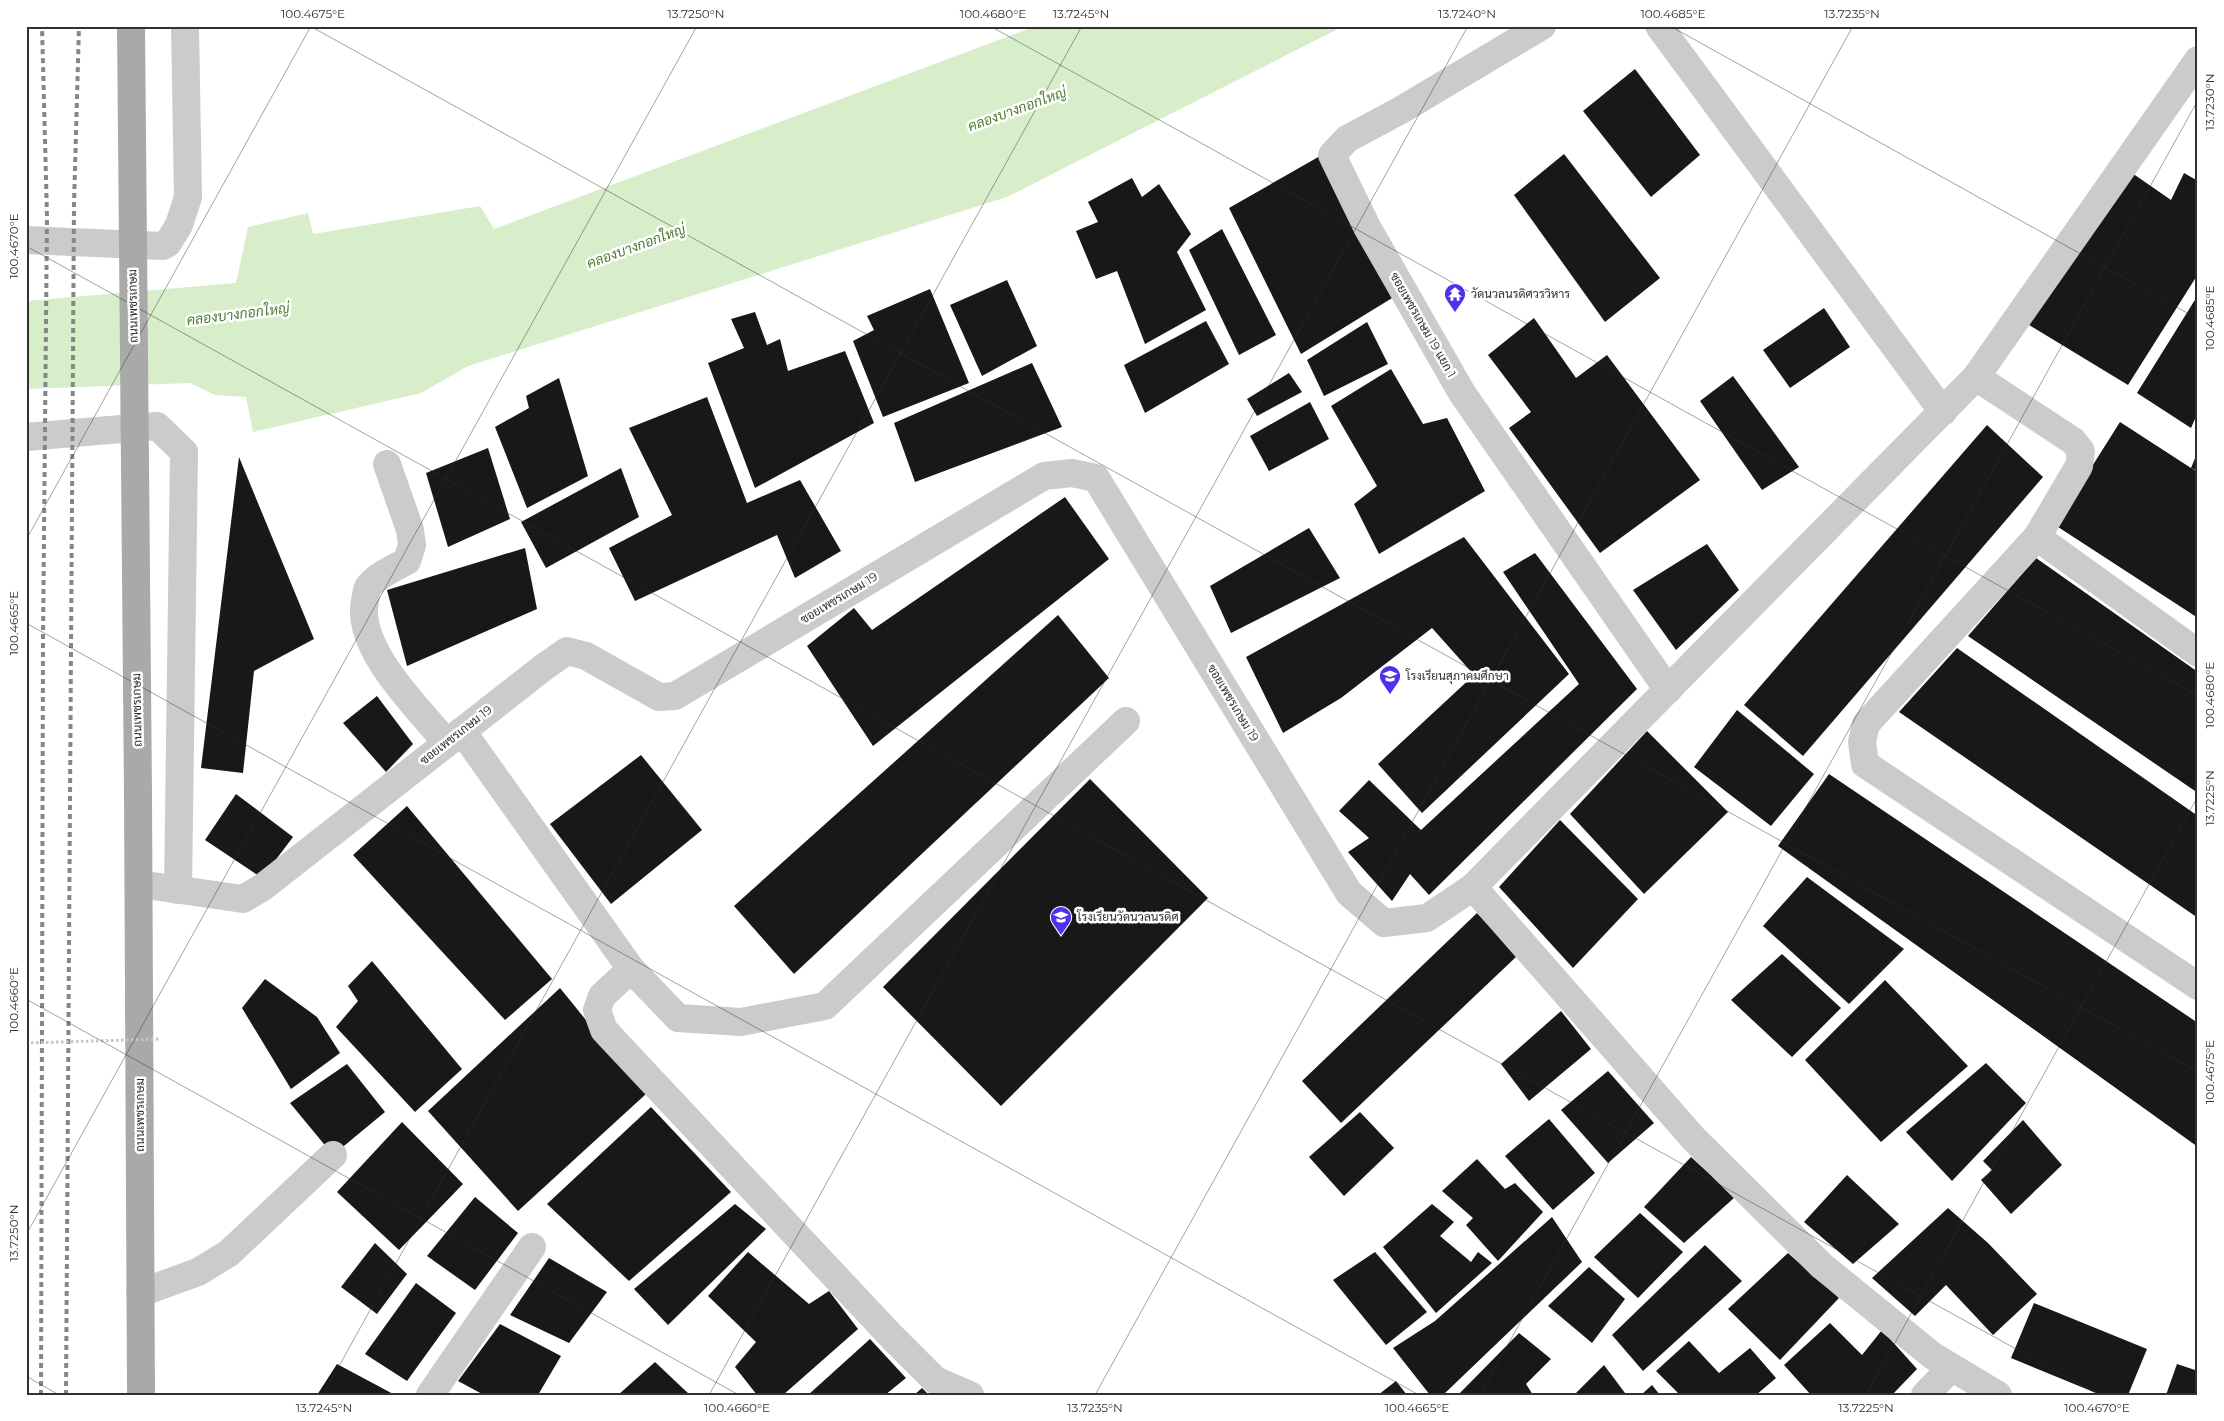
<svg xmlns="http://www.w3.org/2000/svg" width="2224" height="1421" font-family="Montserrat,Sarabun,sans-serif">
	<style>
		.water { fill: #d8eecb }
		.building { fill: #181818 }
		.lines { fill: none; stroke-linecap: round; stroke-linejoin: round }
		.minor { stroke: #cbcbcb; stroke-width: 28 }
		.major { stroke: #a9a9a9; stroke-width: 28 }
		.rail { stroke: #868686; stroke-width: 4; stroke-dasharray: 5 4; stroke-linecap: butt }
		.path-bridge { stroke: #c5c5c5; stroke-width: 3; stroke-dasharray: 2.5 2.5; stroke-linecap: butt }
		.major-bridge { stroke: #a9a9a9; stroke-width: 28 }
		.ticks { fill: none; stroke: #313131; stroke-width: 1; stroke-opacity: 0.45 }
		.labels { text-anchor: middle; stroke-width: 5; stroke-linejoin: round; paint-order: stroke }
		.poi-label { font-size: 12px; fill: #313131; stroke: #fff; text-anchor: start }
		.street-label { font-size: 12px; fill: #313131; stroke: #fff }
		.water-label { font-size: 14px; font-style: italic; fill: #4e7d33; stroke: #fff }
		.neatline { fill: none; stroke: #313131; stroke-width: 2 }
		.ticks-label { font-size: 12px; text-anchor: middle; fill: #313131 }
	</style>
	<rect width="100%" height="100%" fill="#fff"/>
	<path class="water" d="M1036,26H1344L1007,197L468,366L421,393L253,432L246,397L215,395L190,383L26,389V301L236,283L248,227L308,213L313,234L480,206L494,229Z"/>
	<g class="building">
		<path d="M1635,69L1700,155L1651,197L1583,111Z"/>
		<path d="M1564,154L1660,278L1605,322L1514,195Z"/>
		<path d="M1320,156L1397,295L1301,354L1229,208Z"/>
		<path d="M2132,173L2171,200L2184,173L2198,181V274L2128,385L2029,325Z"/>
		<path d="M1132,178L1142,197L1159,184L1191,234L1177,252L1206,310L1145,344L1117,271L1096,279L1076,231L1098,222L1088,202Z"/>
		<path d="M1222,229L1276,335L1239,355L1189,250Z"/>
		<path d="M1007,280L1037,346L982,376L950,305Z"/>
		<path d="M930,289L969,383L883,417L853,341L874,330L867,316Z"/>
		<path d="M2198,295V412L2191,428L2137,393Z"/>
		<path d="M1824,308L1850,347L1790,388L1763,350Z"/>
		<path d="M755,312L767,345L780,339L788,371L845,351L874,423L755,488L708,363L744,348L731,319Z"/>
		<path d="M1534,318L1576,378L1607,355L1700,480L1600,553L1509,428L1531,412L1488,355Z"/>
		<path d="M1206,321L1229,364L1145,413L1124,365Z"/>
		<path d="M1367,322L1388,364L1324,396L1307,360Z"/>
		<path d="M1032,363L1062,427L915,482L894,423Z"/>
		<path d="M1391,369L1423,424L1447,418L1485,491L1379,554L1354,504L1377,486L1331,406Z"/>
		<path d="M1289,373L1302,392L1257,416L1247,399Z"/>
		<path d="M1733,376L1799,467L1762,490L1700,401Z"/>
		<path d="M559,378L588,476L527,508L495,427L529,408L526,396Z"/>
		<path d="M707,397L747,503L800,480L841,551L795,578L777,535L635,601L609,548L672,515L629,428Z"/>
		<path d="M1310,402L1329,439L1269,471L1250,436Z"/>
		<path d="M2120,422L2191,468L2198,451V471L2191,468L2198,472V618L2055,525Z"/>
		<path d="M1987,425L2043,477L1803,756L1744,705Z"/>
		<path d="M488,448L510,519L448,547L426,473Z"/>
		<path d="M239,457L314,639L254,671L243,773L201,768Z"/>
		<path d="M621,468L639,517L546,568L521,522Z"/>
		<path d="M1065,497L1109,559L873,746L807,646L854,608L872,630Z"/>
		<path d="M1309,528L1340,578L1231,633L1210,586Z"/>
		<path d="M1464,537L1569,674L1422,813L1378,764L1474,675L1432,628L1341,698L1283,733L1246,657Z"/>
		<path d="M1707,544L1739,590L1676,650L1633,590Z"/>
		<path d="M525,548L537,609L407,666L387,590Z"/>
		<path d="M1535,553L1637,689L1429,895L1410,874L1392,901L1348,852L1369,838L1339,811L1369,780L1421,830L1579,684L1503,572Z"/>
		<path d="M2036,558L2198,672V793L1968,636Z"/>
		<path d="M1058,615L1109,678L794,974L734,906Z"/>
		<path d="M1957,648L2198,816V918L1899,712Z"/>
		<path d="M377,696L413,744L386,772L343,723Z"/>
		<path d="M1737,710L1814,774L1771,826L1694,767Z"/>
		<path d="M1647,731L1728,812L1644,894L1570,814Z"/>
		<path d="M641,755L702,830L611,904L550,824Z"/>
		<path d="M1829,774L2198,1023V1147L1778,846Z"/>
		<path d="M1090,779L1208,898L1001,1106L883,987Z"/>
		<path d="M236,794L293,837L262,878L205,840Z"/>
		<path d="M407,806L552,979L505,1020L353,855Z"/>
		<path d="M1560,820L1638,899L1573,968L1499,887Z"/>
		<path d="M1807,877L1904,949L1849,1004L1763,926Z"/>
		<path d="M1477,913L1517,956L1341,1123L1302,1081Z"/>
		<path d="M1782,954L1841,1008L1792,1057L1731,1000Z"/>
		<path d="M372,961L462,1069L415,1112L336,1027L358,1001L348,986Z"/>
		<path d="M265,979L317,1017L340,1053L291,1089L242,1008Z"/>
		<path d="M1885,980L1968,1066L1881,1142L1805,1060Z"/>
		<path d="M560,988L646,1094L518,1211L428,1111Z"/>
		<path d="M1561,1011L1591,1049L1529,1101L1501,1064Z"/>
		<path d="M1986,1063L2026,1103L1952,1181L1906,1132Z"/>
		<path d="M347,1064L385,1112L333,1155L290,1103Z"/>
		<path d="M1608,1071L1654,1123L1608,1163L1561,1110Z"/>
		<path d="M651,1107L731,1192L629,1281L547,1204Z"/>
		<path d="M1360,1112L1394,1148L1344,1196L1309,1157Z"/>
		<path d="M1549,1119L1595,1173L1553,1210L1505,1156Z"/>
		<path d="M2023,1120L2062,1165L2011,1214L1981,1180L1992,1170L1983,1161Z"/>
		<path d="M402,1122L463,1184L399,1250L337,1192Z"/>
		<path d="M1691,1157L1735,1197L1684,1243L1644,1207Z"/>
		<path d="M1477,1159L1505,1189L1515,1183L1543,1212L1498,1261L1466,1225L1473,1218L1442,1191Z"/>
		<path d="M1847,1175L1899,1224L1853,1264L1804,1222Z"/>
		<path d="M475,1197L518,1233L475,1290L427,1256Z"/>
		<path d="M735,1204L766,1229L668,1325L634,1289Z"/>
		<path d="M1432,1204L1454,1222L1440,1236L1471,1262L1478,1252L1492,1263L1436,1313L1383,1247Z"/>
		<path d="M1948,1208L1988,1243L2037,1294L1993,1335L1946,1285L1915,1316L1872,1278Z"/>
		<path d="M1640,1213L1683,1252L1638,1298L1594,1257Z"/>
		<path d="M1552,1217L1582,1262L1443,1395H1430L1393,1348L1435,1321Z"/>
		<path d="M375,1243L407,1274L377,1314L341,1287Z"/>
		<path d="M1705,1245L1742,1281L1643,1371L1612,1335Z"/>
		<path d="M748,1252L809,1304L829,1291L858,1329L783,1395H757L735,1367L756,1342L708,1296Z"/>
		<path d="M1375,1252L1427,1312L1386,1345L1333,1280Z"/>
		<path d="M1788,1253L1839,1298L1780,1360L1728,1309Z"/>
		<path d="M549,1258L607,1292L569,1343L510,1315Z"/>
		<path d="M1589,1267L1625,1299L1592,1343L1548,1306Z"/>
		<path d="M416,1283L456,1313L407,1381L365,1354Z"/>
		<path d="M2034,1303L2147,1349L2128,1395H2101L2011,1358Z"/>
		<path d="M1830,1323L1862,1355L1882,1330L1917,1369L1892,1395H1811L1784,1365Z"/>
		<path d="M500,1324L561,1356L538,1395H484L458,1381Z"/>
		<path d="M1519,1333L1551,1359L1526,1384L1533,1395H1458Z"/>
		<path d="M870,1339L906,1378L885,1395H808Z"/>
		<path d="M1689,1341L1719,1373L1750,1348L1776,1378L1756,1395H1680L1656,1371Z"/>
		<path d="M655,1362L690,1395H618Z"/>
		<path d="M337,1364L395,1395H317Z"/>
		<path d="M2177,1364L2198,1371V1395H2166Z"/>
		<path d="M1604,1365L1625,1393L1574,1395Z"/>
		<path d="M1396,1381L1407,1395H1378Z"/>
		<path d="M1652,1385L1660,1395H1641Z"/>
		<path d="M922,1388L929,1395H914Z"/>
	</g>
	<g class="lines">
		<g class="minor">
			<path d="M1542,26L1401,110L1347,139L1332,155L1367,227L1462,393L1668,690"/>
			<path d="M1659,26L1943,412"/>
			<path d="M26,240L163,246L168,243L179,225L188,197L185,26"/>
			<path d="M1976,377L2073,441L2081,451L2079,466L2037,537L1866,724L1862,742L1865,764L2198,986"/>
			<path d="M26,437L157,426L184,452L178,890"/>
			<path d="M387,464L410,530L412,545L407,561C394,568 378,575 369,586C366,590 366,596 365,601C355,648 418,708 447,743"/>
			<path d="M2037,537L2198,653"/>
			<path d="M462,731L631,969L678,1018L741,1022L825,1006L1126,721"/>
			<path d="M139,884L243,899L263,887L544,667L567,651L586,656L659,697L675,696L1044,476L1072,473L1096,478L1349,893L1384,923L1427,918L1473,887L1976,377L2198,60"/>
			<path d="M1473,887L1694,1139L1822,1266L1933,1356L1998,1395"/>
			<path d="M631,969L602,996L597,1010L604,1030L891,1336L935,1380L970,1395"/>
			<path d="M140,1293L198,1272L229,1253L333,1155"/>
			<path d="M430,1395L532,1247"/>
			<path d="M1925,1395L1951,1368"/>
		</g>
		<path class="major" d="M138,794L141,1395"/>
		<g class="rail">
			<path d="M41,1395L43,640L47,217L42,26"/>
			<path d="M66,1395L74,205L79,26"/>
		</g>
		<path class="path-bridge" d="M26,1043L161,1039"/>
		<path class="major-bridge" d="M131,26L138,794"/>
	</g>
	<path class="ticks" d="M310,26L2198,1072M990,26L2198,696M1670,26L2198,319M26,246L2099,1395M26,540L311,26M26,623L1419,1395M26,999L739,1395M26,1235L697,26M26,1376L59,1395M323,1395L1082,26M709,1395L1468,26M1095,1395L1853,26M1480,1395L2198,100M1866,1395L2198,796"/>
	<defs>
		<g id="temple-pin" transform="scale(1.125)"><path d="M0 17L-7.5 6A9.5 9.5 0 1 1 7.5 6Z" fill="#4f30ec" stroke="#fff"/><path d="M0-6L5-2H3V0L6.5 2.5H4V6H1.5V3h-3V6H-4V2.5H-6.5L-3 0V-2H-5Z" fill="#fff"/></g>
		<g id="school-pin" transform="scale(1.125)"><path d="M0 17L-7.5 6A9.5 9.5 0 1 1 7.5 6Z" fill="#4f30ec" stroke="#fff"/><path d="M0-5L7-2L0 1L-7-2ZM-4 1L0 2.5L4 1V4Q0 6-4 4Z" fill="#fff"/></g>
	</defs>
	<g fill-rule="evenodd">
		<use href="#temple-pin" x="1455" y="294"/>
		<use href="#school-pin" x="1390" y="676"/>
		<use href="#school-pin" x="1061" y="917"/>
	</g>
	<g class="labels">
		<g class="poi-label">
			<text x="1471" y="298">วัดนวลนรดิศวรวิหาร</text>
			<text x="1406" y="680">โรงเรียนสุภาคมศึกษา</text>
			<text x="1077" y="921">โรงเรียนวัดนวลนรดิศ</text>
		</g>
		<g class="street-label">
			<text transform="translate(133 306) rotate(-91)" y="4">ถนนเพชรเกษม</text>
			<text transform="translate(1423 325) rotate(60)" y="4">ซอยเพชรเกษม 19 แยก 1</text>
			<text transform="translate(839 598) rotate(-31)" y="4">ซอยเพชรเกษม 19</text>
			<text transform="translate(1233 703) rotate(59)" y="4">ซอยเพชรเกษม 19</text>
			<text transform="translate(137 710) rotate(-91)" y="4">ถนนเพชรเกษม</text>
			<text transform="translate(456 735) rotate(-38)" y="4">ซอยเพชรเกษม 19</text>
			<text transform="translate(140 1115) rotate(-90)" y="4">ถนนเพชรเกษม</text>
		</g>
		<g class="water-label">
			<text transform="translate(1017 109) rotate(-20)" y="5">คลองบางกอกใหญ่</text>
			<text transform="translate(636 246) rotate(-20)" y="5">คลองบางกอกใหญ่</text>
			<text transform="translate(238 314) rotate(-7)" y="5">คลองบางกอกใหญ่</text>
		</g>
	</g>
	<rect width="2224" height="1421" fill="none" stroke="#ffffff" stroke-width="55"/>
	<rect x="28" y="28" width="2168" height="1366" class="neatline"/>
	<g class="ticks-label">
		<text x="313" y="18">100.4675°E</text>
		<text x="696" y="18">13.7250°N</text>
		<text x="993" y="18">100.4680°E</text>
		<text x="1081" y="18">13.7245°N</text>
		<text x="1467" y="18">13.7240°N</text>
		<text x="1673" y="18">100.4685°E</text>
		<text x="1852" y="18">13.7235°N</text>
		<text transform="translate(2210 102) rotate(-90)" y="4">13.7230°N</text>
		<text transform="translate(14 246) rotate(-90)" y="4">100.4670°E</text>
		<text transform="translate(2210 318) rotate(-90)" y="4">100.4685°E</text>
		<text transform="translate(14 623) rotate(-90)" y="4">100.4665°E</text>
		<text transform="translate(2210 695) rotate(-90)" y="4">100.4680°E</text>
		<text transform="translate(2210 798) rotate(-90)" y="4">13.7225°N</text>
		<text transform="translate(14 1000) rotate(-90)" y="4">100.4660°E</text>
		<text transform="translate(2210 1072) rotate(-90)" y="4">100.4675°E</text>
		<text transform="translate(14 1233) rotate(-90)" y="4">13.7250°N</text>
		<text x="324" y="1412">13.7245°N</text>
		<text x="737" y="1412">100.4660°E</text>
		<text x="1095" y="1412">13.7235°N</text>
		<text x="1417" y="1412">100.4665°E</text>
		<text x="1866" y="1412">13.7225°N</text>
		<text x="2097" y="1412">100.4670°E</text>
	</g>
</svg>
